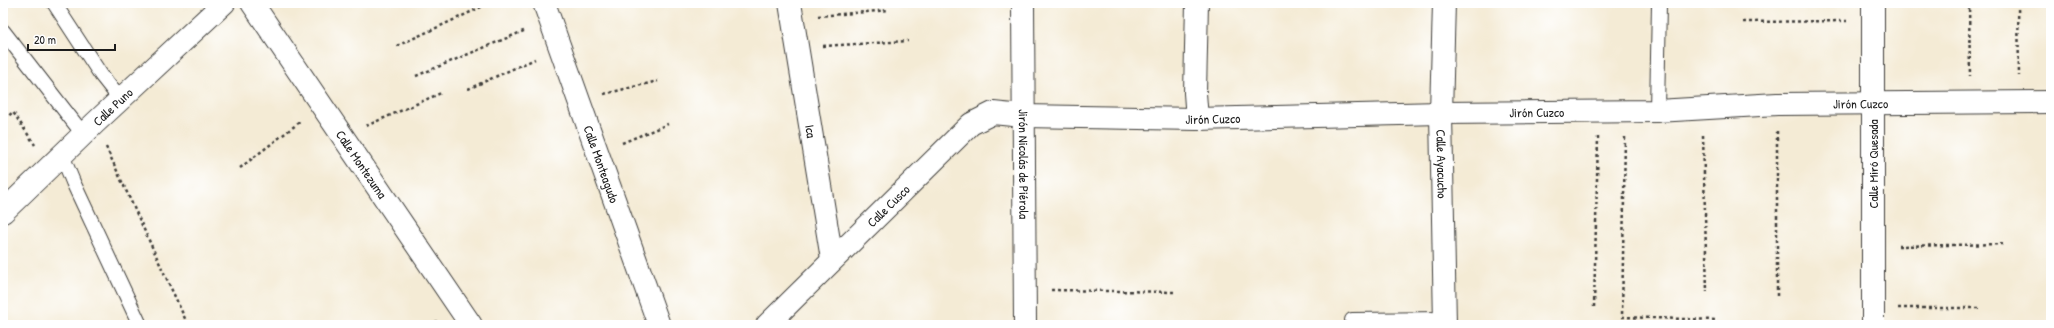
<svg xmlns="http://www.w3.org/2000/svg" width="2054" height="328" font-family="'Patrick Hand',sans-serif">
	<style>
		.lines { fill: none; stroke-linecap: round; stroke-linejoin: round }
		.lane-casing { stroke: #3c3b38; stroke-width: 16 }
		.street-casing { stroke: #3c3b38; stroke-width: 24 }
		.path { stroke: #3c3b38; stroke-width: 2.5; stroke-dasharray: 3 3; stroke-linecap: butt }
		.lane { stroke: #fff; stroke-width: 14 }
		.street { stroke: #fff; stroke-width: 22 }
		.labels { text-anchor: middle; stroke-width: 3.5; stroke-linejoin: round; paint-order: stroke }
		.street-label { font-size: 13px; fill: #1c1c1c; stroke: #fff }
	</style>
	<rect width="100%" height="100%" fill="#fff"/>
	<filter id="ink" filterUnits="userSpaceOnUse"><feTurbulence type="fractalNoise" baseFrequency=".025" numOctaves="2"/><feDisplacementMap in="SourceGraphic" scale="8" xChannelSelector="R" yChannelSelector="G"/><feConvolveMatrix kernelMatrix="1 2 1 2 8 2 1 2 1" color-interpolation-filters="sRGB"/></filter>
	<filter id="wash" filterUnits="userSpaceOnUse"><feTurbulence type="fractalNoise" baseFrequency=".012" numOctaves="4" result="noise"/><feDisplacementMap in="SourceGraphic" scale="16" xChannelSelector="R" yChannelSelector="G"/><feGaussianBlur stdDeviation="0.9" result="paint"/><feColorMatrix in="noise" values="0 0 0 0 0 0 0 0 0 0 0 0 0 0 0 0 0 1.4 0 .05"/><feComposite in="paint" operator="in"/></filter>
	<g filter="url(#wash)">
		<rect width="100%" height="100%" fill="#f4ebd5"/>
	</g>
	<g filter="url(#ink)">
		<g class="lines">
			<g class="lane-casing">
				<g id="lane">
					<path d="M54,3L101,75L120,99"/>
					<path d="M3,31L83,134"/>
					<path d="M1657,111L1659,3"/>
					<path d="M62,155L73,182L140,325"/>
					<path d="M1352,320L1445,319"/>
				</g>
			</g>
			<g class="street-casing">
				<g id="street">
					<path id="s1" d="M252,3L471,325"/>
					<path id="s2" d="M544,3L659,325"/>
					<path id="s3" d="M790,3L832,259"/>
					<path id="s4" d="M1023,3L1025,325"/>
					<path id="s5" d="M1444,3L1441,113L1445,325"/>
					<path d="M1873,3V325"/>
					<path d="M1197,119L1195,93L1197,3"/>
					<path id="s6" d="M3,212L95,123L224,3"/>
					<path id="s7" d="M767,325L971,124L993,113L1023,116L1197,119L1441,113L1657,111L1777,104L2051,102"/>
				</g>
			</g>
			<g class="path">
				<path d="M1969,3L1970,76"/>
				<path d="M2018,3L2019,76"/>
				<path d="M818,16L889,10"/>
				<path d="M1743,22L1847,21"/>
				<path d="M397,46L490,3"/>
				<path d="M823,46L908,41"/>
				<path d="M416,76L526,30"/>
				<path d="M468,89L535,59"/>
				<path d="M604,94L658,81"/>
				<path d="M3,111L6,118L13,112L35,145"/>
				<path d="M366,126L441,93"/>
				<path d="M1703,135L1707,292"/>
				<path d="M1625,137L1622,317L1716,320"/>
				<path d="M622,143L668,124"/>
				<path d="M106,147L188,325"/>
				<path d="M240,168L301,121"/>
				<path d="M1898,246L2004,244"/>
				<path d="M1051,290L1174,292"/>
				<path d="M1777,296V130"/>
				<path d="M1594,307L1598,137"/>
				<path d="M1898,308H1980"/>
				<path d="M431,325L437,321"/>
			</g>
			<use href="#lane" class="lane"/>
			<use href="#street" class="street"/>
		</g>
	</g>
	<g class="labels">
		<g class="street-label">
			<text dy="5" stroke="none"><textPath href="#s7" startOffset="1179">Jirón Cuzco</textPath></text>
			<text dy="5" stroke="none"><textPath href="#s6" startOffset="152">Calle Puno</textPath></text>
			<text dy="5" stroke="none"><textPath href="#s7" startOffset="855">Jirón Cuzco</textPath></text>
			<text dy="5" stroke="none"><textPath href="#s7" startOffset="531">Jirón Cuzco</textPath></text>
			<text dy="5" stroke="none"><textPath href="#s3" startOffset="130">Ica</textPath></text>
			<text dy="5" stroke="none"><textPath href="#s1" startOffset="195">Calle Montezuma</textPath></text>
			<text dy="5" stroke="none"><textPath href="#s2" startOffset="171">Calle Monteagudo</textPath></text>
			<text dy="5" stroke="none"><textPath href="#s4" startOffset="161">Jirón Nicolás de Piérola</textPath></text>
			<text dy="5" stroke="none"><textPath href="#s5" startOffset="161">Calle Ayacucho</textPath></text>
			<text transform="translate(1873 164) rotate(-90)" y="5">Calle Miró Quesada</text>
			<text dy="5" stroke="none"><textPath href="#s7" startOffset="170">Calle Cusco</textPath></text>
		</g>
	</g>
	<rect width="2054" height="328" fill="none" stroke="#fff" stroke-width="16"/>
	<path d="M28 44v6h87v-6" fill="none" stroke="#1c1c1c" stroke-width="2"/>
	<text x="34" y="44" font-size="12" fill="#1c1c1c" stroke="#ffffff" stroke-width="3" paint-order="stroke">20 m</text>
</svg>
